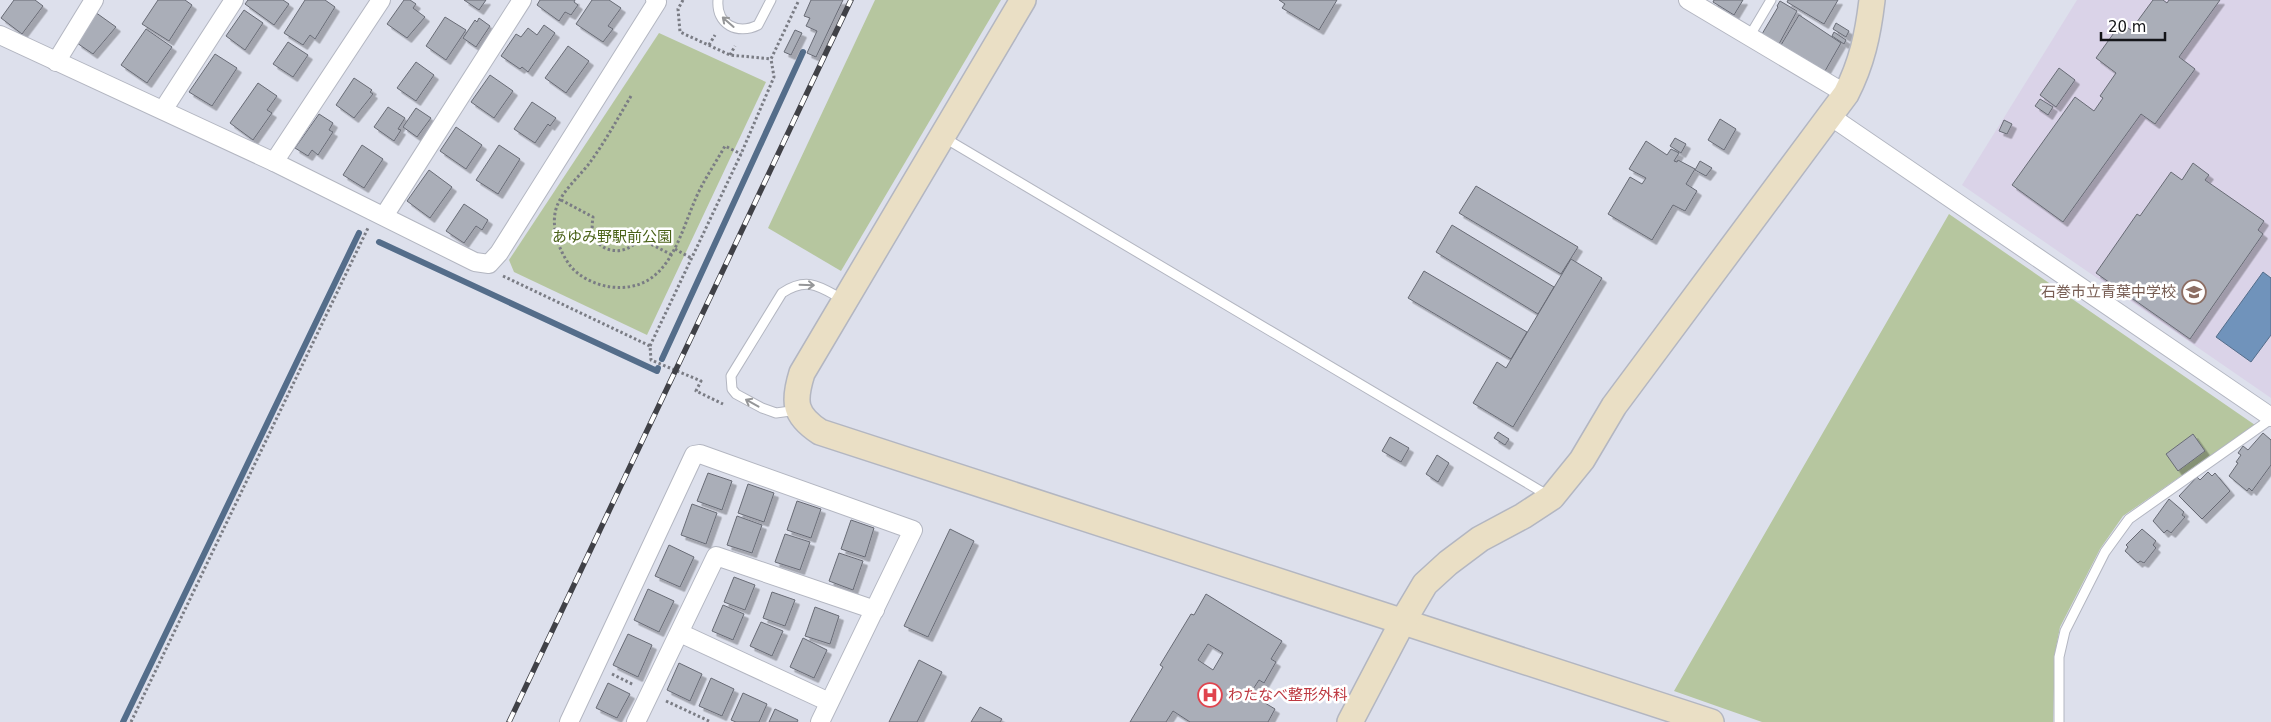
<svg xmlns="http://www.w3.org/2000/svg" width="2271" height="722" font-family="'DejaVu Sans','Noto Sans JP',sans-serif">
	<style>
		.education { fill: #dad3e8 }
		.green { fill: #b6c69f }
		.water { fill: #7093bb; stroke: #546d8a }
		.lines { fill: none; stroke-linecap: round; stroke-linejoin: round }
		.stream { stroke: #546d8a; stroke-width: 6 }
		.building { fill: #aaaeb8; stroke: #686b75; fill-rule: evenodd; filter: url(#shadow) }
		.lane-casing { stroke: #b3b6c1; stroke-width: 11 }
		.street-casing { stroke: #b3b6c1; stroke-width: 20 }
		.secondary-casing { stroke: #b3b6c1; stroke-width: 28 }
		.path { stroke: #7a7c84; stroke-width: 3; stroke-dasharray: 2.5 2.5; stroke-linecap: butt }
		.lane { stroke: #fff; stroke-width: 9 }
		.street { stroke: #fff; stroke-width: 18 }
		.secondary { stroke: #eadfc5; stroke-width: 25 }
		.rail-casing { stroke: #404147; stroke-width: 5.5 }
		.rail { stroke: #fff; stroke-width: 4; stroke-dasharray: 11; stroke-linecap: butt }
		.oneway { stroke: #959698 }
		.labels { text-anchor: middle; stroke-width: 5; stroke-linejoin: round; paint-order: stroke }
		.park-label { font-size: 15px; fill: #4a6218; stroke: #fff }
		.education-label { font-size: 15px; fill: #785e54; stroke: #fff; text-anchor: end }
		.health-label { font-size: 15px; fill: #be3a42; stroke: #fff; text-anchor: start }
	</style>
	<defs>
		<filter id="shadow"><feDropShadow dx="4.5" dy="4.5" stdDeviation="0" flood-color="#0004"/></filter>
	</defs>
	<rect width="100%" height="100%" fill="#dde0ec"/>
	<path class="education" d="M2077,0H2271V398L1962,185Z"/>
	<g class="green">
		<path d="M875,0H1001L841,271L768,228Z"/>
		<path d="M659,33L766,82L647,335L514,272L509,260Z"/>
		<path d="M1949,214L2255,425L2123,516L2100,549L2060,627L2055,653L2053,722H1762L1674,691Z"/>
	</g>
	<path class="water" d="M2263,272L2271,278V335L2251,362L2216,337Z"/>
	<g class="lines">
		<g class="stream">
			<path d="M379,242L657,371L658,368"/>
			<path d="M662,359L803,52"/>
			<path d="M123,722L359,233"/>
		</g>
	</g>
	<g class="building">
		<path d="M14,0H35L43,6L22,34L1,18Z"/>
		<path d="M158,0H185L192,5L169,41L142,24Z"/>
		<path d="M248,0H283L289,4L274,25L245,4Z"/>
		<path d="M305,0H325L335,7L315,39L310,35L303,45L284,33Z"/>
		<path d="M404,0H410L416,4L413,8L425,17L407,38L387,24Z"/>
		<path d="M464,0H486L479,10Z"/>
		<path d="M540,0H575L574,2L578,5L571,15L565,12L559,21L537,5Z"/>
		<path d="M592,0H609L621,8L608,26L613,29L603,42L576,24Z"/>
		<path d="M811,0H843L816,57L807,53L817,31L806,26L810,18L804,16Z"/>
		<path d="M1279,0H1337L1319,30L1282,8L1285,4Z"/>
		<path d="M1714,0H1743L1734,15L1713,2Z"/>
		<path d="M1788,0H1838L1824,24L1787,2Z"/>
		<path d="M2153,0H2163L2167,3L2169,0H2220L2179,57L2195,69L2155,124L2141,114L2063,222L2012,185L2075,97L2094,111L2103,98L2100,96L2116,73L2096,58L2121,23L2131,30Z"/>
		<path d="M1780,1L1797,11L1779,44L1762,34L1778,7L1777,6Z"/>
		<path d="M244,10L263,23L245,50L226,36Z"/>
		<path d="M95,12L116,27L93,54L77,43L87,29L84,27Z"/>
		<path d="M1799,15L1841,43L1825,71L1781,45Z"/>
		<path d="M445,17L466,30L446,60L426,46Z"/>
		<path d="M479,18L490,26L476,47L463,38L475,20L477,22Z"/>
		<path d="M1836,23L1849,31L1846,37L1833,29Z"/>
		<path d="M544,25L555,33L528,72L522,67L520,69L501,56L516,34L521,37L528,28L537,35Z"/>
		<path d="M146,29L172,47L147,83L121,65Z"/>
		<path d="M795,30L802,33L791,55L784,52Z"/>
		<path d="M1834,32L1846,40L1844,44L1832,36Z"/>
		<path d="M288,42L308,55L293,77L273,64Z"/>
		<path d="M568,46L589,61L566,93L545,78Z"/>
		<path d="M215,54L237,68L212,106L189,92Z"/>
		<path d="M416,62L434,75L416,101L397,88Z"/>
		<path d="M2059,68L2075,80L2056,107L2040,95Z"/>
		<path d="M490,75L513,91L494,118L471,102Z"/>
		<path d="M354,78L372,90L370,92L373,94L354,118L336,105Z"/>
		<path d="M258,83L277,96L267,110L272,113L253,140L230,123Z"/>
		<path d="M2040,99L2053,107L2048,115L2035,106Z"/>
		<path d="M532,102L556,118L550,126L548,124L535,143L514,129Z"/>
		<path d="M388,107L405,118L398,129L401,130L394,141L374,127Z"/>
		<path d="M416,108L431,118L417,137L403,127Z"/>
		<path d="M319,114L333,123L329,130L333,132L318,155L312,150L308,156L295,148Z"/>
		<path d="M1720,119L1736,129L1724,150L1708,140Z"/>
		<path d="M2004,120L2012,124L2007,134L1999,131Z"/>
		<path d="M456,127L482,145L466,169L440,151Z"/>
		<path d="M1675,138L1686,144L1681,153L1670,146Z"/>
		<path d="M1646,141L1667,155L1671,149L1679,153L1674,161L1677,162L1678,160L1695,169L1686,184L1697,191L1685,211L1673,205L1652,240L1608,214L1630,177L1642,184L1646,178L1629,169Z"/>
		<path d="M362,145L383,159L364,188L343,175Z"/>
		<path d="M499,145L520,159L498,194L476,180Z"/>
		<path d="M1700,161L1712,168L1706,176L1695,170Z"/>
		<path d="M2193,163L2209,175L2205,180L2264,221L2258,230L2263,234L2190,339L2096,273L2137,214L2140,216L2171,172L2182,180Z"/>
		<path d="M429,170L452,187L430,218L407,201Z"/>
		<path d="M1476,186L1578,247L1561,274L1459,213Z"/>
		<path d="M464,204L488,220L482,230L476,226L464,243L446,231Z"/>
		<path d="M1452,225L1554,287L1538,314L1436,252Z"/>
		<path d="M1571,259L1602,278L1513,427L1473,403L1497,362L1506,368Z"/>
		<path d="M1424,271L1527,332L1511,359L1408,298Z"/>
		<path d="M1498,432L1509,439L1505,445L1494,438Z"/>
		<path d="M2263,433L2271,440V465L2252,491L2249,488L2247,491L2229,476L2238,463L2236,462L2241,455L2238,453L2243,446L2248,450Z"/>
		<path d="M2193,434L2205,451L2178,471L2166,454Z"/>
		<path d="M1390,437L1409,448L1401,462L1382,451Z"/>
		<path d="M1437,455L1449,463L1438,482L1426,474Z"/>
		<path d="M2208,472L2212,476L2215,473L2230,491L2202,519L2179,496L2197,477L2200,480Z"/>
		<path d="M708,473L732,481L722,510L697,501Z"/>
		<path d="M748,484L774,493L764,522L738,513Z"/>
		<path d="M2169,499L2184,512L2182,515L2185,517L2171,533L2167,530L2164,533L2153,521Z"/>
		<path d="M797,501L821,509L811,538L787,530Z"/>
		<path d="M692,504L717,513L706,544L681,535Z"/>
		<path d="M737,516L762,525L752,553L727,545Z"/>
		<path d="M851,520L874,528L865,557L841,549Z"/>
		<path d="M950,529L974,541L928,637L904,626Z"/>
		<path d="M2142,529L2156,541L2153,545L2156,548L2144,563L2140,561L2138,563L2125,551L2128,547L2126,545Z"/>
		<path d="M785,534L810,542L800,570L775,562Z"/>
		<path d="M669,545L694,557L680,587L655,576Z"/>
		<path d="M839,553L863,561L853,590L829,581Z"/>
		<path d="M734,577L755,585L745,610L724,602Z"/>
		<path d="M648,589L674,601L659,632L634,620Z"/>
		<path d="M772,592L795,600L785,626L763,618Z"/>
		<path d="M1206,594L1282,641L1271,659L1276,662L1264,683L1259,680L1250,694L1275,709L1268,722H1190L1173,711L1166,722H1130L1163,667L1160,665L1191,614L1194,615ZM1208,644L1223,653L1213,670L1198,660Z"/>
		<path d="M723,605L744,614L733,640L712,631Z"/>
		<path d="M815,607L839,616L830,644L805,636Z"/>
		<path d="M761,622L783,631L772,656L750,646Z"/>
		<path d="M628,634L652,645L638,677L613,665Z"/>
		<path d="M803,638L827,650L814,678L790,667Z"/>
		<path d="M919,660L942,672L917,722H889Z"/>
		<path d="M679,663L702,674L690,701L667,690Z"/>
		<path d="M711,678L734,689L722,716L699,706Z"/>
		<path d="M608,683L630,694L617,718L596,708Z"/>
		<path d="M743,693L767,704L759,722H736L731,720Z"/>
		<path d="M980,707L1002,719L1000,722H971Z"/>
		<path d="M775,709L798,720L797,722H769Z"/>
	</g>
	<g class="lines">
		<g class="lane-casing">
			<g id="lane">
				<path d="M718,0C716,25 738,35 758,25L771,0"/>
				<path d="M1749,37L1771,0"/>
				<path d="M943,137L1549,496"/>
				<path d="M798,410L776,413L762,408L736,394L732,389L731,376L782,293C808,276 820,287 844,300"/>
				<path d="M2059,722V657L2065,631L2105,552L2129,519L2271,419"/>
			</g>
		</g>
		<g class="street-casing">
			<g id="street">
				<path d="M1688,0L1846,94"/>
				<path d="M0,35L274,162L475,262L489,264L499,253L657,2L655,0"/>
				<path d="M56,62L94,0"/>
				<path d="M163,110L234,0"/>
				<path d="M1830,116L2271,417"/>
				<path d="M274,162L381,0"/>
				<path d="M384,216L522,0"/>
				<path d="M680,633L829,702"/>
				<path d="M569,722L694,455L700,454L913,530L820,722"/>
				<path d="M636,722L716,556L875,610"/>
			</g>
		</g>
		<g class="secondary-casing">
			<g id="secondary">
				<path d="M1023,0L802,373C793,402 794,415 820,432L1711,722"/>
				<path d="M1350,722L1403,621L1425,584L1448,563L1480,539L1523,516L1552,497L1582,460L1614,406L1846,94C1862,63 1868,34 1872,0"/>
			</g>
		</g>
		<g class="path">
			<path d="M683,0L678,9L680,32L730,55L771,59L799,0"/>
			<path d="M709,45L715,35"/>
			<path d="M730,55L735,46"/>
			<path d="M631,96C618,118 606,140 591,161C581,175 563,190 557,206C550,224 558,249 569,264C578,277 596,285 611,287C667,293 678,240 695,200C703,181 715,164 725,146L741,154"/>
			<path d="M561,200L593,217C592,224 591,233 596,240C606,255 630,254 639,238L672,255"/>
			<path d="M675,249L691,258"/>
			<path d="M503,276L650,346L651,360L701,381L696,391L723,404"/>
			<path d="M650,346L741,154L774,77L771,59"/>
			<path d="M612,674L634,685"/>
			<path d="M666,701L711,722"/>
			<path d="M131,722L368,228"/>
		</g>
		<use href="#lane" class="lane"/>
		<use href="#street" class="street"/>
		<use href="#secondary" class="secondary"/>
		<g class="rail-casing">
			<path id="rail" d="M509,722L851,0"/>
		</g>
		<use href="#rail" class="rail"/>
	</g>
	<defs><path id="oneway-shaft" d="M-6 0H5M1.5-3L5.5 0L1.5 3" fill="none" stroke-width="1.6" stroke-linecap="round" stroke-linejoin="round" transform="scale(1.25)"/></defs>
	<g class="oneway">
		<use href="#oneway-shaft" transform="translate(728 22) rotate(-139)"/>
		<use href="#oneway-shaft" transform="translate(807 285) rotate(2)"/>
		<use href="#oneway-shaft" transform="translate(752 403) rotate(-151)"/>
	</g>
	<defs>
		<g id="school-ring" transform="scale(1.25)"><circle r="9.5" fill="#fff" stroke="#8d6e63" stroke-width="1.5"/><path d="M0-5L7-2L0 1L-7-2ZM-4 1L0 2.5L4 1V4Q0 6-4 4Z" fill="#8d6e63"/></g>
		<g id="hospital-ring" transform="scale(1.25)"><circle r="9.5" fill="#fff" stroke="#e0444e" stroke-width="1.5"/><path d="M-5-5h3v3.5h4V-5h3V5h-3V1.5h-4V5h-3Z" fill="#e0444e"/></g>
	</defs>
	<g fill-rule="evenodd">
		<use href="#school-ring" x="2194" y="292"/>
		<use href="#hospital-ring" x="1210" y="695"/>
	</g>
	<g class="labels">
		<g class="park-label">
			<text x="612" y="242">あゆみ野駅前公園</text>
		</g>
		<g class="education-label">
			<text x="2176" y="297">石巻市立青葉中学校</text>
		</g>
		<g class="health-label">
			<text x="1228" y="700">わたなべ整形外科</text>
		</g>
	</g>
	<path d="M2101 32v8h64v-8" fill="none" stroke="#141519" stroke-width="2.5"/>
	<text x="2108" y="32" font-size="15" fill="#141519" stroke="#ffffff" stroke-width="4" paint-order="stroke">20 m</text>
</svg>
